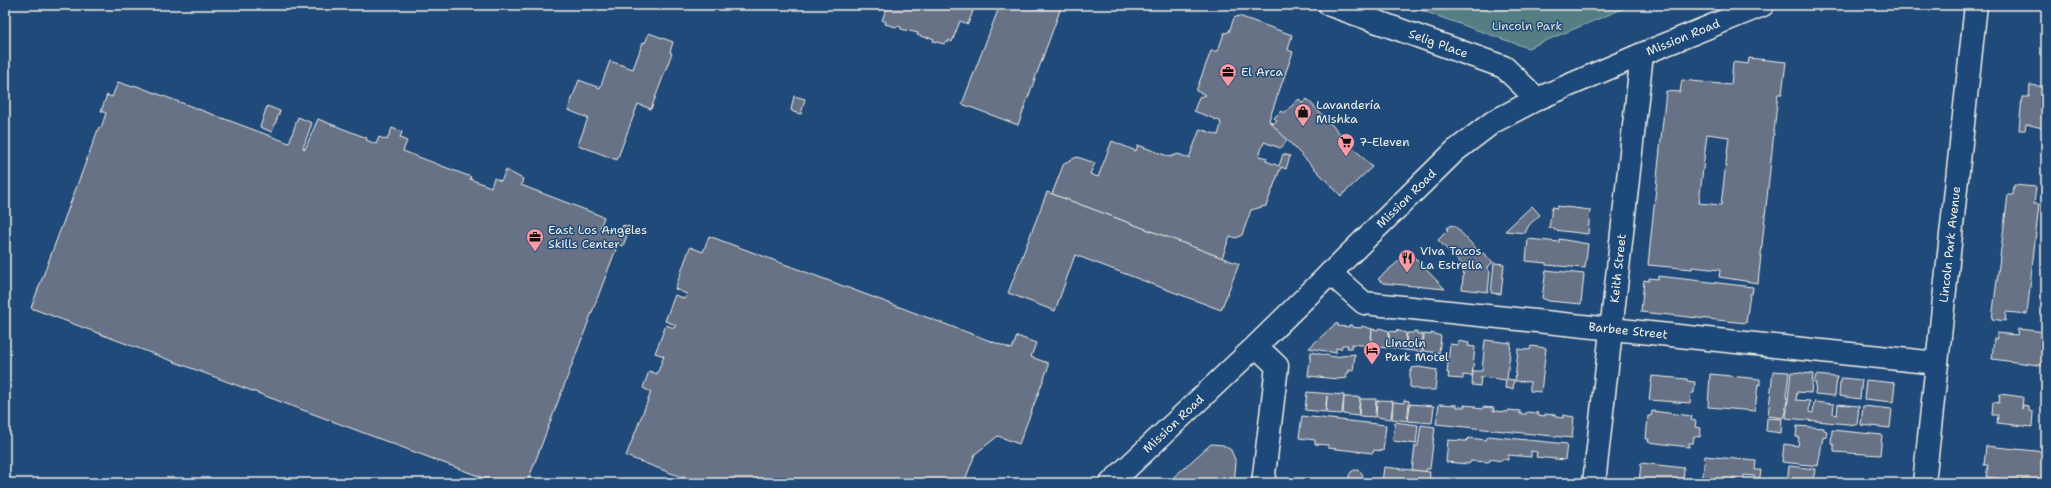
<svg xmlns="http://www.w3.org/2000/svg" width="2051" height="488" font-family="'Shantell Sans',sans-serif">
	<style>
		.green { fill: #547d84; stroke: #a4b7b6 }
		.building { fill: #677287; stroke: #f4f1e8; fill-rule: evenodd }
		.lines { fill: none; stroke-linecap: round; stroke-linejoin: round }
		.minor-casing { stroke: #f4f1e8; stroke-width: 25 }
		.major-casing { stroke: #f4f1e8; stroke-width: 25 }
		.minor { stroke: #1f4a7a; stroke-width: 22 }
		.major { stroke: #1f4a7a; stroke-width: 22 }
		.labels { text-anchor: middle; stroke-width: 3; stroke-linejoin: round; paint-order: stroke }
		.park-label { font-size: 12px; fill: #dce0d9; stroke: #1f4a7a }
		.street-label { font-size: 12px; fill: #f4f1e8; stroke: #1f4a7a }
		.poi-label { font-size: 12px; fill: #f4f1e8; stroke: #1f4a7a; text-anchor: start }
	</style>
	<rect width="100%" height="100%" fill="#1f4a7a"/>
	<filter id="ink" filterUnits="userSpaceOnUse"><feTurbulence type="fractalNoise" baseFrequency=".025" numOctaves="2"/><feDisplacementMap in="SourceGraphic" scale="8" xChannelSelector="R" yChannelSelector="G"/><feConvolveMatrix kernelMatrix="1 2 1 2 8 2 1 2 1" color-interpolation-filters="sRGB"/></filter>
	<g filter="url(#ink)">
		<path class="green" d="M1406,5H1632L1528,48Z"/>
		<g class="building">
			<path d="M888,5H965L964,7L973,11L968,24L960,21L952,42L949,40L948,43L945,42L944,44L933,41L934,39L929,37L928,38L917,35L918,33L901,29V27L897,26L896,27L885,24L886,22L882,20Z"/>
			<path d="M1000,5H1062L1018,125L962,104Z"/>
			<path d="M1239,16L1292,35L1288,50L1293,52L1269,120L1287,139L1284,145L1280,148L1264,142L1259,156L1267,158L1266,161L1279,166L1283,154L1290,156L1286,169L1281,167L1266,206L1251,210L1242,235L1236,238L1230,236L1222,258L1052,194L1064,163L1077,157L1095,163L1090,174L1098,177L1112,141L1136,151L1138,145L1170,157L1178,154L1189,158L1200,129L1218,135L1221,125L1220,121L1194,111L1199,97L1206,95L1196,91L1211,51H1218L1224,33L1229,32L1234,18Z"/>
			<path d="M649,33L673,42L670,52L672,53L651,109L638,104L617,160L578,145L588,118L568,110L579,80L600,88L610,61L633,69L643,42L645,43Z"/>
			<path d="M1749,58L1786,62L1782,94H1778L1758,283L1719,277L1720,270L1692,267V269L1648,265L1666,91L1680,92L1682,80L1731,85L1733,62L1748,64ZM1707,134L1729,137L1721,205L1699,203Z"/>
			<path d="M118,82L133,87L134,85L289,143L298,117L312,123L303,148L305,149L318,119L367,138L366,140L376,144L379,137L387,140L392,128L402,132L400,138L407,141L403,151L471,177L470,179L491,187L494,178L501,181L506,170L523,179L521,185L604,217L600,228L619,235L623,225L630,227L623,246L618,244L527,483H497L31,308L99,127L101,128L106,113L101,111L107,95L112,97Z"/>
			<path d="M2030,85L2046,87V129L2026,124L2025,130H2019L2022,97H2029Z"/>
			<path d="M794,96L805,99L801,114L793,112V111L791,110Z"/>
			<path d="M1299,99L1303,103L1307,99L1372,167L1341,196L1269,121L1273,124L1277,120L1274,118L1281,111L1284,113Z"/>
			<path d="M267,106L280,111L272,132L260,127Z"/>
			<path d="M2014,185L2036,187L2034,204H2039L2027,314L2006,312L2005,321L1992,319L2008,195H2013Z"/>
			<path d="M1047,192L1239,264L1221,310L1075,255L1055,311L1008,293Z"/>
			<path d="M1532,206L1540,215L1529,225L1525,233L1505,231Z"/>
			<path d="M1557,206L1590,210L1588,234L1554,230V228H1549L1552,207L1557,208Z"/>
			<path d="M1451,225L1452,226L1454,225L1481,254L1483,253L1493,262L1487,268L1490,272L1488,292L1462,289L1464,267L1438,240L1448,230L1446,229Z"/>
			<path d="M709,236L1012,349L1017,336L1036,343L1031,357L1048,363V368L1019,444L998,436L975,454L964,483H697L626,456L651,392L643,388L649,371L657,374L664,356L655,353L666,325L674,328L676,325L665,321L675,295L685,299L687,294L675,289L690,247L703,252Z"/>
			<path d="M1528,239L1559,242V239L1588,244L1585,268L1546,265V263L1526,261Z"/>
			<path d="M1409,252L1412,255L1445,289L1383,283L1378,279Z"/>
			<path d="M2046,260V281H2044Z"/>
			<path d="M1494,263L1504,264L1501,294L1491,293Z"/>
			<path d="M1546,270L1584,274L1581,304L1549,301L1542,298Z"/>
			<path d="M1658,276L1753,287L1752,294H1750L1746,323L1641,312L1644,280L1649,281V278L1658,279Z"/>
			<path d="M1335,323L1338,324V326L1349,327V325H1352V327L1361,328L1362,326L1372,329L1370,346L1352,344L1351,348H1347L1348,345H1342L1341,349L1336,348V353L1309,348L1334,325Z"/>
			<path d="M1379,328L1389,331L1387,348L1371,346L1372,329L1378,330Z"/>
			<path d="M2018,329L2046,332V366L1992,359L1994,338L1997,339V333L2017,335Z"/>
			<path d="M1396,330L1406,333L1405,350L1388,347L1390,331L1396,332Z"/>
			<path d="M1414,331L1417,332V334H1423L1422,352L1405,350L1407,333H1413Z"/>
			<path d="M1431,333L1441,336L1439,353L1423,351L1424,334L1431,335Z"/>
			<path d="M1485,340L1511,343L1507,379L1514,380L1513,389L1505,388L1506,380L1481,377L1480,386L1472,385L1473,371H1482Z"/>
			<path d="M1458,341L1469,343L1468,346L1475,347L1472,376L1463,375V379L1448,378L1449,373H1447L1450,344L1458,345Z"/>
			<path d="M1531,346L1546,348L1541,392L1530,391V382L1515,381L1518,349L1530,350Z"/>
			<path d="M1311,352L1335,357L1355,354L1353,371L1349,370V373H1346L1347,378L1338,379L1308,376Z"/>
			<path d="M1418,367L1437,370L1435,390H1420L1410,387V370L1412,371V368Z"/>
			<path d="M1773,371L1789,372L1786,398H1788L1785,409H1787L1784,418L1768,416Z"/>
			<path d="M1791,372L1813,374L1811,393L1797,392L1796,400L1810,401L1809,412L1813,413L1814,402L1834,404L1833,414L1837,415L1838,404L1859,406L1857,425L1786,418Z"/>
			<path d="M1710,374L1760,379V385L1758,384L1755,411L1708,407Z"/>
			<path d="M1816,375L1837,377L1835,396L1815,394L1816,383H1814Z"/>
			<path d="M1652,376L1687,379V381L1695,382L1694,393H1691L1690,403L1649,400Z"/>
			<path d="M1842,378L1862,380L1860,399L1839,396L1840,382H1841Z"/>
			<path d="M1866,380L1895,383L1893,402L1864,399Z"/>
			<path d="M1307,392L1344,395L1342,414L1326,413L1327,396L1325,412L1305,410Z"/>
			<path d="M2000,394L2023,397L2022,409L2023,405L2029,406V411L2033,412L2032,427L1997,423L1998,415H1992L1993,402L1999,403Z"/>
			<path d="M1344,397H1360L1358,416L1343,414Z"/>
			<path d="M1360,399H1376L1375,417L1359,416Z"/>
			<path d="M1382,400L1393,401L1391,419L1376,417L1377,401Z"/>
			<path d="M1404,400L1409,401V404L1407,421L1392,419L1393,402L1404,403Z"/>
			<path d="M1410,404L1434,406L1432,423L1408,421Z"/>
			<path d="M1439,404L1457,405V407H1464V405L1475,406V408L1482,409L1483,407L1494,408L1493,411L1508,412V410L1520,411V414H1526L1527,412L1538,413L1537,415L1545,416V414L1556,415V417L1563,418V415L1574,417L1572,438L1436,424Z"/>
			<path d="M1863,406L1892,409L1890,428L1861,425Z"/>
			<path d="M1652,411L1692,416L1691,420L1696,421L1695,427L1701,428L1700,437L1694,436L1693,443H1689V447L1648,442L1649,439H1646L1648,416H1651Z"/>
			<path d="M1302,416L1386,425L1383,451L1374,450L1373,453L1328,448V445L1315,444V440L1299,438Z"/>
			<path d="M1767,418L1782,419L1781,433L1766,431Z"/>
			<path d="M1395,422L1418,425L1416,444L1393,441Z"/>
			<path d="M1421,425L1435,427L1430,469H1426V472L1412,470L1415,446H1418Z"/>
			<path d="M1797,426L1824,428V430L1827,431L1826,438L1823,437L1818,466L1782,462L1784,444L1798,446L1799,437H1796Z"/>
			<path d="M1832,430L1882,435L1880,455L1834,452V445L1831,444Z"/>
			<path d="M1488,436L1567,444L1565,460L1536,457L1537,452L1531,451V457L1508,455V460L1502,459L1501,461L1490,459V461L1488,462L1471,461L1470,463L1468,464L1446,462L1448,440L1466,441L1469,438L1486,440Z"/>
			<path d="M1211,444L1223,445L1231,450L1236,462L1234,483H1167Z"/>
			<path d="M1986,446L2046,452V483L1986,477L1988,465H1984Z"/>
			<path d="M1705,456L1756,461L1755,470H1761L1760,477L1757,479L1754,476L1744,475V479L1733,477L1732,483H1702Z"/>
			<path d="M1641,463L1684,468L1683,483H1639Z"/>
			<path d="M1789,466L1815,469L1813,483H1787Z"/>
			<path d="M1384,467L1430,472L1429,483H1376V481L1382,482Z"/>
			<circle cx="1356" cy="477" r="7"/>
		</g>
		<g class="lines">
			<g class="minor-casing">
				<g id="minor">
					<path id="s1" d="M1330,5L1504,67L1537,99"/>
					<path id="s2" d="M1330,273L1364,303L1937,363"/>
					<path d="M1256,346L1277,366L1263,483"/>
					<path id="s3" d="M1594,483L1642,54"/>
					<path id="s4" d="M1924,483L1976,5"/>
				</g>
			</g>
			<g class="major-casing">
				<g id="major">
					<path id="s5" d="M1111,483L1256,346L1455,151L1493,122L1537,99L1642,54L1763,5"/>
				</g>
			</g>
			<use href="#minor" class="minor"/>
			<use href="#major" class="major"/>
		</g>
	</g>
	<defs>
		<g id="office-pin" transform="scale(0.9)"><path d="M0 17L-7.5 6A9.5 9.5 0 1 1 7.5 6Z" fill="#ff9aa2" stroke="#1f4a7a"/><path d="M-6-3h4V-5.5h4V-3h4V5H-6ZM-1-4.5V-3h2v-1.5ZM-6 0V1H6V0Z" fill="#111"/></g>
		<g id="shop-pin" transform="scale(0.9)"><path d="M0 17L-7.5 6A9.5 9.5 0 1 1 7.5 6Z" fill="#ff9aa2" stroke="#1f4a7a"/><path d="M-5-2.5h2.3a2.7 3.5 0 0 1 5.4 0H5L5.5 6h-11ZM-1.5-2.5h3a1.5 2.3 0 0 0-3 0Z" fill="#111"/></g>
		<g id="supermarket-pin" transform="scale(0.9)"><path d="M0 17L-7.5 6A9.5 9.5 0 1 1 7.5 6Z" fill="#ff9aa2" stroke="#1f4a7a"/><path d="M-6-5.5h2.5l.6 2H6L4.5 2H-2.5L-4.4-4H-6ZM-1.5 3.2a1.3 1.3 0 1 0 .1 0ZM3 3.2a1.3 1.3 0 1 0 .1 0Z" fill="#111"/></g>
		<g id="restaurant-pin" transform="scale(0.9)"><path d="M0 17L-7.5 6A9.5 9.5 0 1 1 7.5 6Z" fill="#ff9aa2" stroke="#1f4a7a"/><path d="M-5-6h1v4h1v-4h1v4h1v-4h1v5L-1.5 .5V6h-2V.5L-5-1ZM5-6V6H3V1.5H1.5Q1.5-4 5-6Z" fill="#111"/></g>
		<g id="hotel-pin" transform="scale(0.9)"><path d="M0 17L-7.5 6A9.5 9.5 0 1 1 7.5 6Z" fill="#ff9aa2" stroke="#1f4a7a"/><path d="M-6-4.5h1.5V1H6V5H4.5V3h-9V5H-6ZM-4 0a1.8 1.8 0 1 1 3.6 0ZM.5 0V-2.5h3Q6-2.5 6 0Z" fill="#111"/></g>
	</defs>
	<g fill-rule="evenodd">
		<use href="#office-pin" x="1228" y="72"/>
		<use href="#shop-pin" x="1303" y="112"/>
		<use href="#supermarket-pin" x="1346" y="142"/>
		<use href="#office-pin" x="535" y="237"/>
		<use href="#restaurant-pin" x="1407" y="258"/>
		<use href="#hotel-pin" x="1372" y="350"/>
	</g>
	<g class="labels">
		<g class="park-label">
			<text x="1527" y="30">Lincoln Park</text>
		</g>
		<g class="street-label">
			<text dy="4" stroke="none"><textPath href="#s5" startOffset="734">Mission Road</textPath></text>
			<text dy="4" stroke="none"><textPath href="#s1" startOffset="115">Selig Place</textPath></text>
			<text dy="4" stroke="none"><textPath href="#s5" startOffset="410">Mission Road</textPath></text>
			<text dy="4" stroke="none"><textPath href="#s4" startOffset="240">Lincoln Park Avenue</textPath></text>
			<text dy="4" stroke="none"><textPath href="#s3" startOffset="216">Keith Street</textPath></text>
			<text dy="4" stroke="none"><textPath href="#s2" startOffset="311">Barbee Street</textPath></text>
			<text dy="4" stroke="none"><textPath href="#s5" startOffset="86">Mission Road</textPath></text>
		</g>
		<g class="poi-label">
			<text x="1241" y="76">El Arca</text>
			<text x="1316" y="109">Lavandería<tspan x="1316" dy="14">Mishka</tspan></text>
			<text x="1359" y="146">7-Eleven</text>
			<text x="548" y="234">East Los Angeles<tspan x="548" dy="14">Skills Center</tspan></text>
			<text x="1420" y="255">Viva Tacos<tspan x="1420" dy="14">La Estrella</tspan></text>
			<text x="1385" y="347">Lincoln<tspan x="1385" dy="14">Park Motel</tspan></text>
		</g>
	</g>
	<rect width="2051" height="488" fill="none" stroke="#1f4a7a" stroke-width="20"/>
	<rect x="10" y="10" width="2031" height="468" fill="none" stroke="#f4f1e8" stroke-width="1.5" filter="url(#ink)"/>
</svg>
